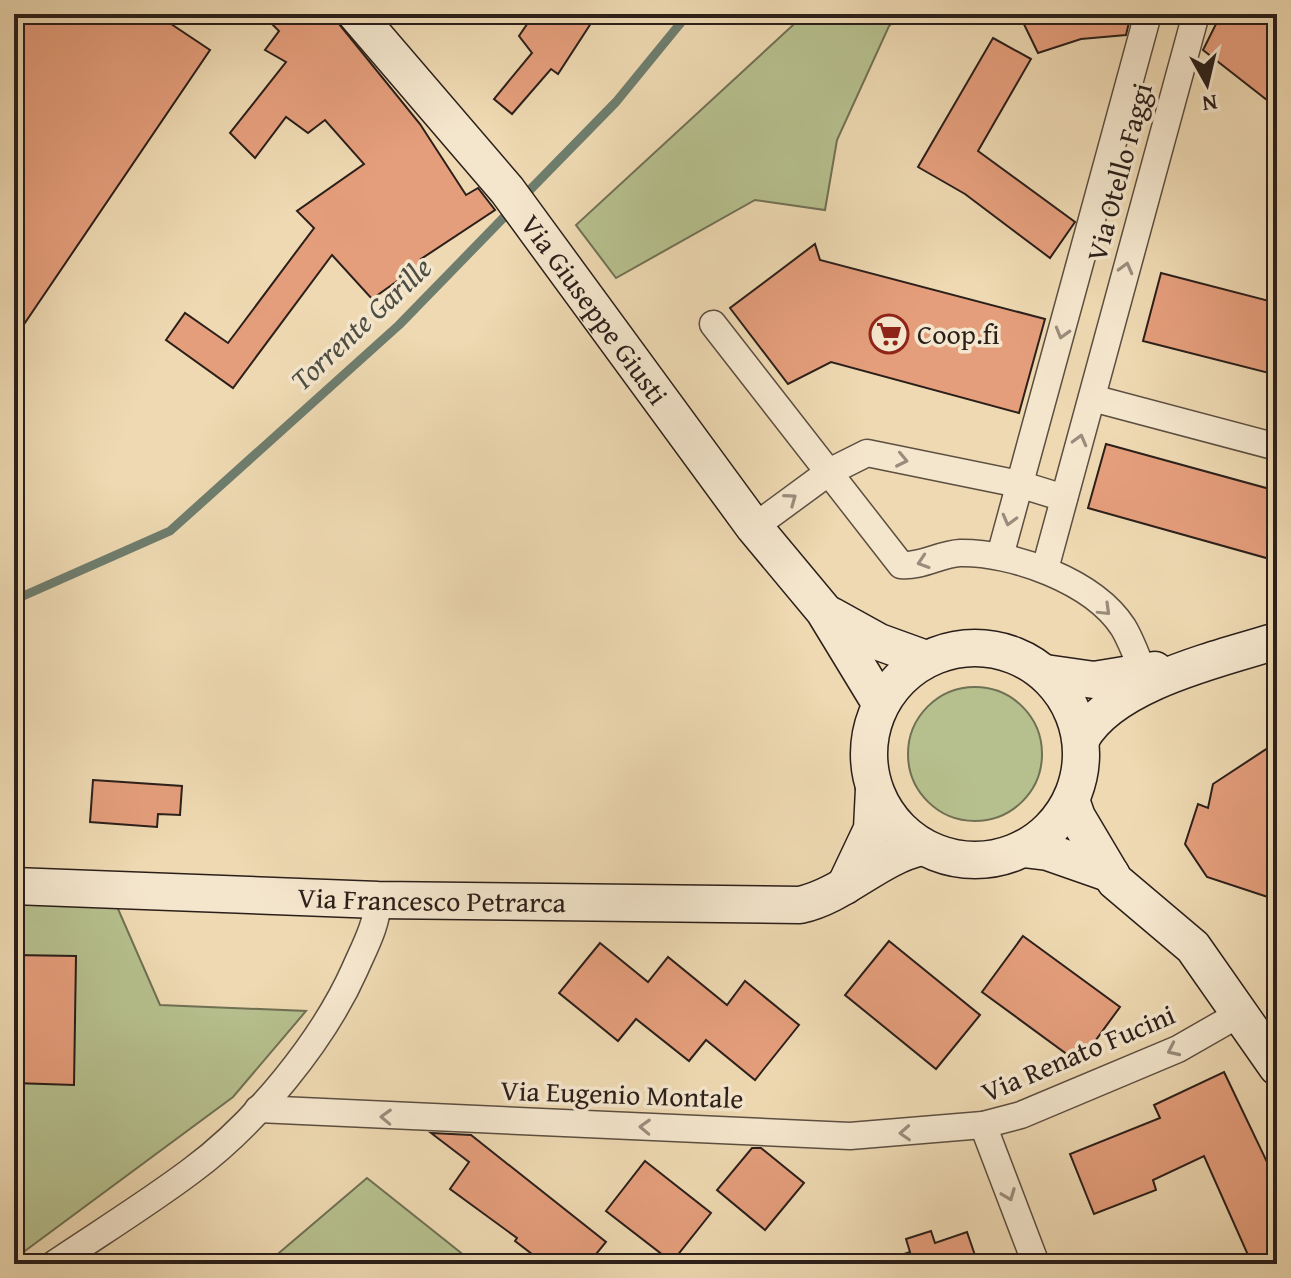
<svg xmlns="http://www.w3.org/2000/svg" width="1291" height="1278" font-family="'Gentium Book Plus',serif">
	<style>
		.green { fill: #b6c08e; stroke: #707054; stroke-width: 2 }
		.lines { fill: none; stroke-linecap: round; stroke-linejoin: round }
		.stream { stroke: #6e7d6e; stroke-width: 9 }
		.building { fill: #e59e7c; stroke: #2b1f1a; stroke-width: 2 }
		.street-casing { stroke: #5c4e40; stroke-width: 29 }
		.secondary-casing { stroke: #2b1f1a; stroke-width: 39 }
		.street { stroke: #f4e6cd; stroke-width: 26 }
		.secondary { stroke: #f4e6cd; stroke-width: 36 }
		.oneway { stroke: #9a8c7c }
		.labels { text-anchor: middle; stroke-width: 7; stroke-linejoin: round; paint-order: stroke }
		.street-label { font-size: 28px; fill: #2b1f1a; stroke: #f4e6cd }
		.poi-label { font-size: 28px; fill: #2b1f1a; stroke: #f4e6cd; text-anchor: start }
		.water-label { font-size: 30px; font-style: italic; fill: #4d4e44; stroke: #f4e6cd }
	</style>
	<rect width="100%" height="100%" fill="#eed9b2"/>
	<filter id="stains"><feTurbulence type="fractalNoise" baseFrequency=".0025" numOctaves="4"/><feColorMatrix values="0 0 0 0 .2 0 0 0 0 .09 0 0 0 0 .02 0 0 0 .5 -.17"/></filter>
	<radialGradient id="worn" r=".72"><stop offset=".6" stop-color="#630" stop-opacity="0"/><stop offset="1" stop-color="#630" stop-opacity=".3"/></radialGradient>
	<g class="green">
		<path d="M805,14H903L889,26L837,140L825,210L755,200L616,278L576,225Z"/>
		<circle cx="975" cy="754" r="67"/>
		<path d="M14,901L115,902L160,1005L306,1011L233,1097L14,1259Z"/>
		<path d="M367,1178L475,1264H266Z"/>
	</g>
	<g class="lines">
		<g class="stream">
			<path d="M522,198L616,102L688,14"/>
			<path d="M14,600L170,531L399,325L512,209"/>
		</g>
	</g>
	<g class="building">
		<path d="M14,14H156L210,50L14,339Z"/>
		<path d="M262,14H331L420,124L466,195L478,188L495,210L421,259L424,262L372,299L332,255L233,388L166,340L185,313L228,343L314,228L297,211L364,164L325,120L308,133L286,117L255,158L230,133L286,62L265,50L279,31Z"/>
		<path d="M534,14H597L558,74L551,69L512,114L494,99L532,53L519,36Z"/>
		<path d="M1019,14H1131L1126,35L1081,39L1038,53Z"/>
		<path d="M1221,14H1277V108L1203,50Z"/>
		<path d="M993,38L1031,59L978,151L1075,222L1050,258L965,194L918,167Z"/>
		<path d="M815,244L820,260L1045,319L1019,413L831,362L788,384L730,308Z"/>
		<path d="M1161,273L1277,303V375L1143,341Z"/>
		<path d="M1106,444L1277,491V561L1088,508Z"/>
		<path d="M1277,742V900L1207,877L1185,844L1198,804L1208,808L1213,784Z"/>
		<path d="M93,780L182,786L180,815L158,814L157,827L90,822Z"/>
		<path d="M1023,936L1120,1007L1079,1063L982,992Z"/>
		<path d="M889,941L980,1015L936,1069L845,995Z"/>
		<path d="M600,943L648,982L668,957L727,1005L745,981L799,1025L755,1080L706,1040L689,1061L636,1019L618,1041L559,993Z"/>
		<path d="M14,955L76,956L74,1085L14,1083Z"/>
		<path d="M1224,1072L1277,1183V1264H1252L1204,1156L1153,1180L1156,1190L1094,1214L1070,1154L1160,1118L1154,1105Z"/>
		<path d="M431,1133L471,1135L606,1242L588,1264H545L515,1241L517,1238L450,1189L469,1162Z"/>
		<path d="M752,1148H761L804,1183L765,1230L717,1190Z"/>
		<path d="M645,1161L711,1213L672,1262L606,1211Z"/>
		<path d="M931,1231L935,1243L967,1232L978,1264H888L887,1260L910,1252L906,1239Z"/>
	</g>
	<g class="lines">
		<g class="street-casing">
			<g id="street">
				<path d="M713,324L901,565C921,567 940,554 960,553C1012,552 1093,581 1123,627C1131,640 1137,657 1143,672"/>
				<path d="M1092,398L1277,447"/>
				<path d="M754,527L829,472L867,453L1019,484L1064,498"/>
				<path d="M1000,556L1148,14"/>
				<path d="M1045,569L1196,14"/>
				<path d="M258,1109L850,1136L983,1125L1021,1115L1178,1049L1241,1013"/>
				<path d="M983,1125L1036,1264"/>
				<path d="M54,1264C100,1233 147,1204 191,1171C255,1124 323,1041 355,969C365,946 377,925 378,900"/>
			</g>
		</g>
		<g class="secondary-casing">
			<g id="secondary">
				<path id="s1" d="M356,14L507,190L754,527L824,611L880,703"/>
				<path d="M832,616L879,642L926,659"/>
				<circle cx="975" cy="754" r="106"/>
				<path d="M1045,673L1094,680L1155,670"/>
				<path d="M1081,739C1112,683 1218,659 1277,641"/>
				<path d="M1071,800L1077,817L1115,881L1193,947L1277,1067"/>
				<path d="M1023,849L1048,852L1111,874"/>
				<path id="s2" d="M14,886L378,900L800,905C845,895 877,857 922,847"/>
				<path d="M845,886L872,829L874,789"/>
			</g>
		</g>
		<use href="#street" class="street"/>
		<use href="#secondary" class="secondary"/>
	</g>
	<defs><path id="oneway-chevron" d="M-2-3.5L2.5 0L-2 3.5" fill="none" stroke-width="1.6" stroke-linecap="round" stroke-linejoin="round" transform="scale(2)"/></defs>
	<g class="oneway">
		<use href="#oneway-chevron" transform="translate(1126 268) rotate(-75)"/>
		<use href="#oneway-chevron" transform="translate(1062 333) rotate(106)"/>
		<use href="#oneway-chevron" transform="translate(1080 440) rotate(-75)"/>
		<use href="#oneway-chevron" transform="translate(902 460) rotate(12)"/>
		<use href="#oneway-chevron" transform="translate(791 499) rotate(-36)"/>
		<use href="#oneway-chevron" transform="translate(1009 520) rotate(105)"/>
		<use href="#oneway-chevron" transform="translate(923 562) rotate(162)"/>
		<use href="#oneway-chevron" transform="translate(1105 610) rotate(44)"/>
		<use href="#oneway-chevron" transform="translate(1173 1050) rotate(155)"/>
		<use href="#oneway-chevron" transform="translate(386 1117) rotate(-178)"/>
		<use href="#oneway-chevron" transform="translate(645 1127) rotate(-178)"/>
		<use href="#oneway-chevron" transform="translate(905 1133) rotate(177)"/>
		<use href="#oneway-chevron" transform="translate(1009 1195) rotate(69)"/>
	</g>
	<defs>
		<g id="supermarket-ring" transform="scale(2)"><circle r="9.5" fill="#f4e6cd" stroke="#8f2418" stroke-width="1.5"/><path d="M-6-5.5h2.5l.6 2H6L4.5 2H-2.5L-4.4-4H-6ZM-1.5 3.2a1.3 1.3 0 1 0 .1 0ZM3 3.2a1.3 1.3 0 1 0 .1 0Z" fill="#8f2418"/></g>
	</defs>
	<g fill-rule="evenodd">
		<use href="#supermarket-ring" x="889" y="334"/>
	</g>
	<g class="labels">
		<g class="street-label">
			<text transform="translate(1119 172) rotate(-75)" y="10">Via Otello Faggi</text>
			<text dy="10" stroke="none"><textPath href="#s1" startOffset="380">Via Giuseppe Giusti</textPath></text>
			<text dy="10" stroke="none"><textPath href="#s2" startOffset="418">Via Francesco Petrarca</textPath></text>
			<text transform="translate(1078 1053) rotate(-23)" y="10">Via Renato Fucini</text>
			<text transform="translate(622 1094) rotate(2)" y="10">Via Eugenio Montale</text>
		</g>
		<g class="poi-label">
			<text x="917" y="344">Coop.fi</text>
		</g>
		<g class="water-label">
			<text transform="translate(361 324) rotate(-43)" y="10">Torrente Garille</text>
		</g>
	</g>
	<rect width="1291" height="1278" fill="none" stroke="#eed9b2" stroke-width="48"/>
	<rect x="16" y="16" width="1259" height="1246" fill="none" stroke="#2b1f1a" stroke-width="4"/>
	<rect x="24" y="24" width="1243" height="1230" fill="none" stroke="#2b1f1a" stroke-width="2"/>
	<g transform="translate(1207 84) rotate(172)" stroke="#f4e6cd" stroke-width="6" paint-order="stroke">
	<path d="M0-6L14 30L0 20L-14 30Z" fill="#2b1f1a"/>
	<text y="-12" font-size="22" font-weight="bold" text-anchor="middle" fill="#2b1f1a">N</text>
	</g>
	<rect width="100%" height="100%" filter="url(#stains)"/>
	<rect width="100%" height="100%" fill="url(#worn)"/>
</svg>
